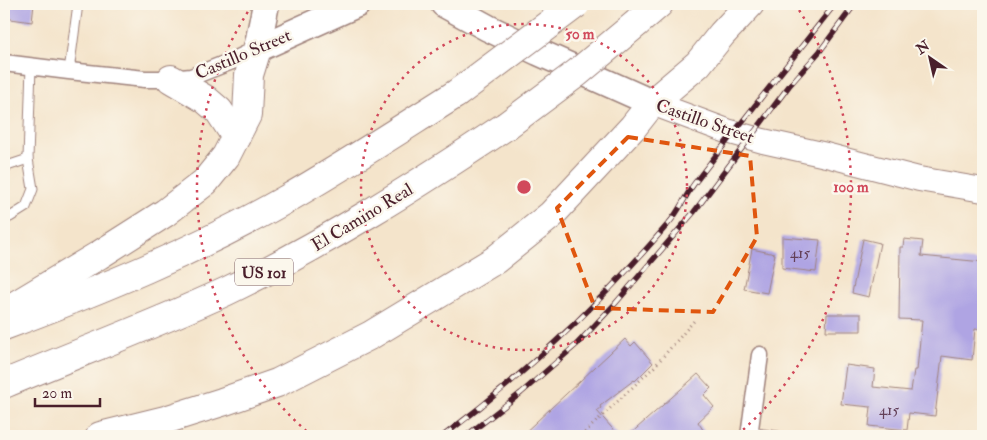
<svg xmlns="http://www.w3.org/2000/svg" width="987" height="440" font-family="'IM FELL Double Pica',serif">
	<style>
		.building { fill: #afa4e3 }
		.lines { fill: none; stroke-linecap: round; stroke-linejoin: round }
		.lane-casing { stroke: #9f827b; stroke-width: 11 }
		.street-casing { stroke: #9f827b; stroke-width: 19 }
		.secondary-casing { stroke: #9f827b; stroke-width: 26 }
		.primary-casing { stroke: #9f827b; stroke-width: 29 }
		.highway-casing { stroke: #9f827b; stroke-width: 30 }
		.path { stroke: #9f827b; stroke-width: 3; stroke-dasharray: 1 4; stroke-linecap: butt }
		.lane { stroke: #fff; stroke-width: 9 }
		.street { stroke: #fff; stroke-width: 16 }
		.secondary { stroke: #fff; stroke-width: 24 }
		.primary { stroke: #fff; stroke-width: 26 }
		.highway { stroke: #fff; stroke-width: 28 }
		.rail-casing { stroke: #4a1f2b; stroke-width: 5.5 }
		.rail { stroke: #fbf7ec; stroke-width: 4; stroke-dasharray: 11; stroke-linecap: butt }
		.highway-bridge-casing { stroke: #9f827b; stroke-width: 30; stroke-linecap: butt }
		.highway-bridge { stroke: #fff; stroke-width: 28 }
		.marked { fill: none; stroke: #e0560e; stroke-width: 4; stroke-dasharray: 10 6; stroke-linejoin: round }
		.ring { fill: none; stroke: #d1495b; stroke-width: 2.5; stroke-dasharray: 2.5 5 }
		.labels { text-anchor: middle; stroke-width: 5; stroke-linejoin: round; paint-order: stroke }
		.number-label { font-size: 15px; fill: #634059 }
		.shield { fill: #fbf7ec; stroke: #7f6065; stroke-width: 1 }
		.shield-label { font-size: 16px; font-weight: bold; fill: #4a1f2b }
		.street-label { font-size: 18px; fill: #4a1f2b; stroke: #fbf7ec }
		.centre { fill: #d1495b; stroke: #fbf7ec; stroke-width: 2.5 }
		.ring-label { font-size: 15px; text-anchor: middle; font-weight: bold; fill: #d1495b; stroke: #fbf7ec; stroke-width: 5; stroke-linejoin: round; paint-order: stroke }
	</style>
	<rect width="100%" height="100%" fill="#fbf7ec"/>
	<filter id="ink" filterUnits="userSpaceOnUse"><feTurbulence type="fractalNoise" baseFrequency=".02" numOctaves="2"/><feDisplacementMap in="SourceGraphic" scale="10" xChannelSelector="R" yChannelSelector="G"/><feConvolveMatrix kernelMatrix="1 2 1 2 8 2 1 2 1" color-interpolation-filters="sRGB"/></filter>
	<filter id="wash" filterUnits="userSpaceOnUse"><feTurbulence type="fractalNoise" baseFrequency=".0096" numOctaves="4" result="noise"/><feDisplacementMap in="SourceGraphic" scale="20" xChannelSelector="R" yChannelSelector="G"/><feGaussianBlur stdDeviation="1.12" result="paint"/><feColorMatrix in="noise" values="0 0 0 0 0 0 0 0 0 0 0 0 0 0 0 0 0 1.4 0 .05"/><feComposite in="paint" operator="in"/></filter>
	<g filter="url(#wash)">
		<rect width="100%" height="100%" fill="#f4e4cb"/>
		<g id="blocks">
			<g class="building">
				<path d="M4,4H34L32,22L4,18Z"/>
				<path d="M782,237L820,240L816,272L782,268Z"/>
				<path d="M863,239L880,243L869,297L852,293Z"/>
				<path d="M904,239L923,241L921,256L983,262L981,291L983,292V330L975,329L972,360L942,356L935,416L909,413L907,430L869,426L871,407L841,404L846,365L875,369L873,387L911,391L914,370H917L922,320L899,319L900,247H903Z"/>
				<path d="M752,249L775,254L767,293L744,289Z"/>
				<path d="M827,314H861V331H826Z"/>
				<path d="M625,339L631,346L635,342L653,363L635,381L634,380L600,406L601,408L597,411L619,436H521Z"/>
				<path d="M698,374L711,388L704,395L714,407L698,422L707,436H628Z"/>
			</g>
		</g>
	</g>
	<g filter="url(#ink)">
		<use href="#blocks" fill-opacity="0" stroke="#9f827b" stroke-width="1"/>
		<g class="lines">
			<g class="lane-casing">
				<g id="lane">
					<path d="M69,71L78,4"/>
					<path d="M4,167L28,159"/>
					<path d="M4,219L10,217L26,207L33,189L28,159L31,66"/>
					<path d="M749,432L778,436"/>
				</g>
			</g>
			<g class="street-casing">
				<g id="street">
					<path d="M4,63L69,71L145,79H171L191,77L232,61L257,49"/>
					<path d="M749,436L760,355"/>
				</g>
			</g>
			<g class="secondary-casing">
				<path id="secondary" d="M652,103L727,131L763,141L826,155L919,179L983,190"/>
			</g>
			<g class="primary-casing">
				<g id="primary">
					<path d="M444,4L488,28L538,52L652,103"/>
					<path d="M257,49L357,4"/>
					<path d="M257,49L266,4"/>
				</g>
			</g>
			<g class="highway-casing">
				<g id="highway">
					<path d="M637,23L659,4"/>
					<path d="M171,79L205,99L219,111L236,137"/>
					<path d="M4,312L99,255L165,213L205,182L226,156L247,115L249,75L257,49"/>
					<path d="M4,326C100,290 195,251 285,200C343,167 399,130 456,94"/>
					<path d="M4,384C78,353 154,325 227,291C324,244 416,186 506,126"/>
					<path d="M100,436L165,420L222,402L277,383L371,335L495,260L551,215L633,127L652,103L698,64L722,34L750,4"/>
				</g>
			</g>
			<path class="path" d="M581,436L654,367L694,321"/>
			<use href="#lane" class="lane"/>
			<use href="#street" class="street"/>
			<use href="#secondary" class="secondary"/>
			<use href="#primary" class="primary"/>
			<use href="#highway" class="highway"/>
			<g class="rail-casing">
				<g id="rail">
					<path d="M443,436C527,373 600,304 668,224C680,211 686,193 697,180C742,121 789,63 835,4"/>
					<path d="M466,436L521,393L576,345L614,305L694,212L789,86L820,51L855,4"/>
				</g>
			</g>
			<use href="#rail" class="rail"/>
			<g class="highway-bridge-casing">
				<g id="highway-bridge">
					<path d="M456,94L576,4"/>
					<path d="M506,126L577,73L637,23"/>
				</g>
			</g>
			<use href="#highway-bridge" class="highway-bridge"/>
		</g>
	</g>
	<path class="marked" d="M628,137L750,156L757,237L713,312L595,308L557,208Z"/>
	<g class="ring">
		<circle cx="524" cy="187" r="163"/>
		<path d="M312 436A327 327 0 0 1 253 4M795 4A327 327 0 0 1 736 436"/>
	</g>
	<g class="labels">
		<g class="number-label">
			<text x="800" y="258">415</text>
			<text x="889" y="415">415</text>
		</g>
		<rect class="shield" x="235" y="258.5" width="58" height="27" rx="4"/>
		<g class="shield-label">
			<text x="264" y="278">US 101</text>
		</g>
		<g class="street-label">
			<text transform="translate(243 54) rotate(-23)" y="6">Castillo Street</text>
			<text transform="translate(705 121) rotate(19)" y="6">Castillo Street</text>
			<text transform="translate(362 217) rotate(-31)" y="6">El Camino Real</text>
		</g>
	</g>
	<circle cx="524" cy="187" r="8" class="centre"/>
	<g class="ring-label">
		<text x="580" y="39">50 m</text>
		<text x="851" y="192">100 m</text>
	</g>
	<rect width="987" height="440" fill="none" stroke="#fbf7ec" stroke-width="20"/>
	<g transform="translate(930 58) rotate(326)" stroke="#fbf7ec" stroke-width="4" paint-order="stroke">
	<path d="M0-4L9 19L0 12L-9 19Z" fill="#4a1f2b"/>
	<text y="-8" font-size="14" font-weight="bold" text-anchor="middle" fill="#4a1f2b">N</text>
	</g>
	<path d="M35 398v8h65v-8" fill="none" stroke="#4a1f2b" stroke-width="2.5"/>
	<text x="42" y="398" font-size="15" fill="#4a1f2b" stroke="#fbf7ec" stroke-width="4" paint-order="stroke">20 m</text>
</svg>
